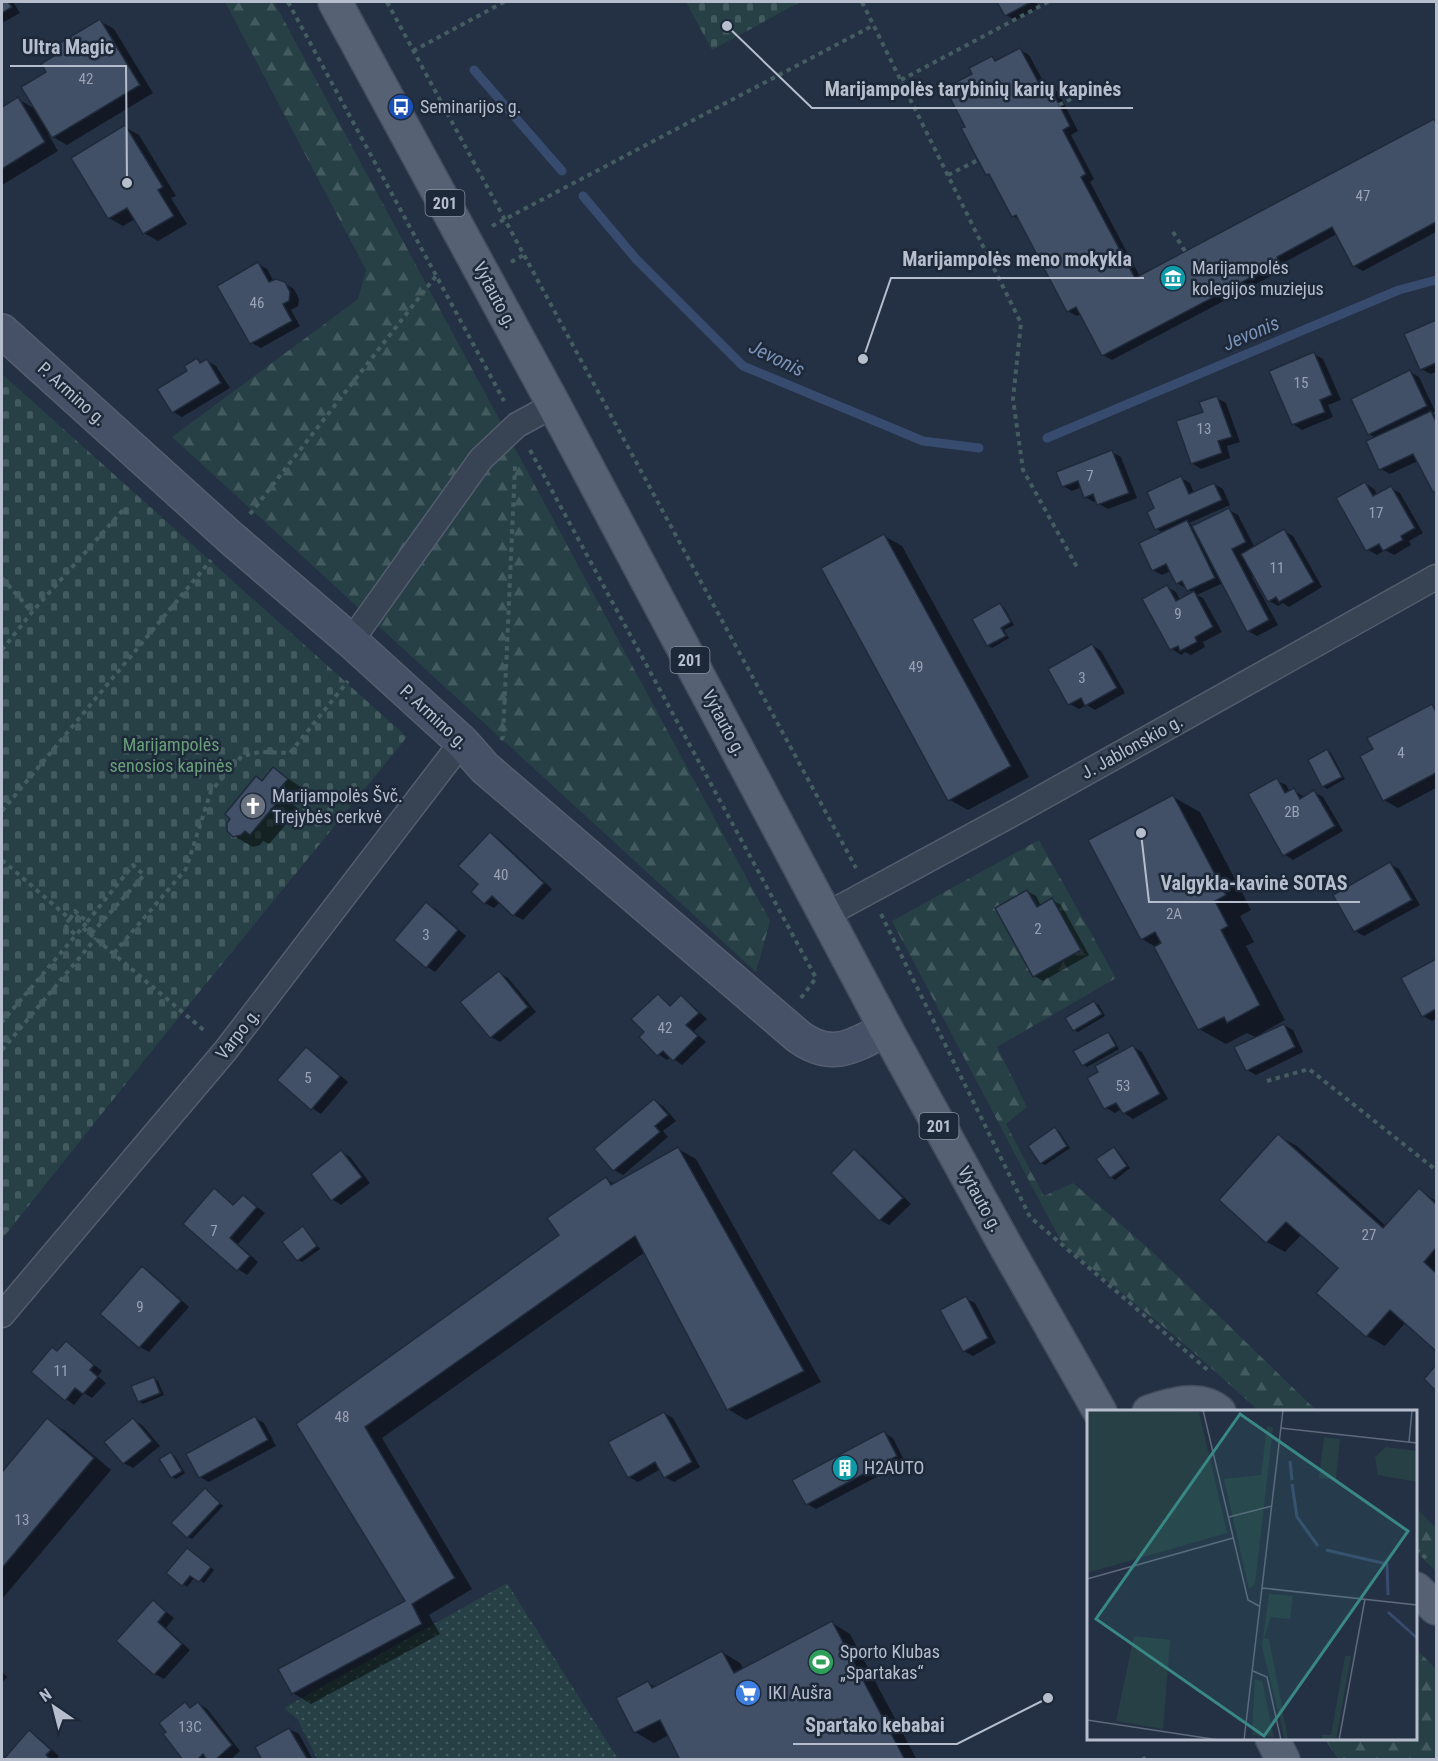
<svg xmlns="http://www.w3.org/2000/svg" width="1438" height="1761" font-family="'Roboto Condensed',sans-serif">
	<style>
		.grass { fill: url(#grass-dots) }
		.forest { fill: url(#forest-firs) }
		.cemetery { fill: url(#cemetery-stones) }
		.shadow { fill: #0007 }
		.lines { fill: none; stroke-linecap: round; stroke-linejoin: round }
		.stream { stroke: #364b6d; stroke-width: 9 }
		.building { fill: #425067; stroke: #1f2a3b; stroke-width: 1.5 }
		.street-casing { stroke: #545e6e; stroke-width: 27 }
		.secondary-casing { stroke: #545e6e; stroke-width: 36 }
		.primary-casing { stroke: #424c5d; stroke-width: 36 }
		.path { stroke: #445d61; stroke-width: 4; stroke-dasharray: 4.5 4.5; stroke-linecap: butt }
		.street { stroke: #384353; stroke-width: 24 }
		.secondary { stroke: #465167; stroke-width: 33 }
		.primary { stroke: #566273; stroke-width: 33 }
		.labels { text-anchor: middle; stroke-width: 5; stroke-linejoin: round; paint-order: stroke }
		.number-label { font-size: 15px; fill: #99a2b4 }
		.shield { fill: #1d2839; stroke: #8891a1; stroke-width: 1.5 }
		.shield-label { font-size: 16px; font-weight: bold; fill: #b6becd }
		.poi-label { font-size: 18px; fill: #b6becd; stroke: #1d2839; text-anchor: start }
		.street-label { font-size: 18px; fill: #b6becd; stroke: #1d2839 }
		.park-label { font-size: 18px; fill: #6aa079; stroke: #1d2839 }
		.water-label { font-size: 20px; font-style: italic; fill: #7a92b7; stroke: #1d2839 }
		.inset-river { fill: none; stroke: #364b6d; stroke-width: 3 }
		.inset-road { fill: none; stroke: #5e697b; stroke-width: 1.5 }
		.view { fill: #398886; fill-opacity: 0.15; stroke: #398886; stroke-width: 3 }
		.inset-edge { fill: none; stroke: #b6becd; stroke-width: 3 }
		.leader { fill: none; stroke: #b6becd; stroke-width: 2 }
		.callout-dot { fill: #b6becd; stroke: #1d2839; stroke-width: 2 }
		.callout-label { font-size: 20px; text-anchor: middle; font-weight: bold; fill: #b6becd; stroke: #1d2839; stroke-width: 5; stroke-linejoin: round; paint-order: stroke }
	</style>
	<defs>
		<pattern id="grass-dots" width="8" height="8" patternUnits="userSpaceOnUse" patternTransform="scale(1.5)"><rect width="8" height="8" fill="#264045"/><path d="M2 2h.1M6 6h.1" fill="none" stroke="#435a5f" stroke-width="1.8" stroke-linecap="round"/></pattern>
		<pattern id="forest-firs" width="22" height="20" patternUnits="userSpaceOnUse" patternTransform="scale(1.5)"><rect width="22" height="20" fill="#264045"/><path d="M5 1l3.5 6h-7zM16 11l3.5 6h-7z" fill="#435a5f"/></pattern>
		<pattern id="cemetery-stones" width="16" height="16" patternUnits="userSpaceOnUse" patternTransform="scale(1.5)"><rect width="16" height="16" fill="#264045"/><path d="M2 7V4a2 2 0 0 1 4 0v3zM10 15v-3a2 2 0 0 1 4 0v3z" fill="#435a5f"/></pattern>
	</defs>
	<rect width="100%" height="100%" fill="#243044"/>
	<path class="grass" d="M507,1583L618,1759H317L298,1720L284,1708Z"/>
	<g class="forest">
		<path d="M225,2H274L770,921L756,972L172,437L358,299L366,270Z"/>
		<path d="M1039,840L1116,978L997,1047L1027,1107L1006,1124L1044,1196L1073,1183L1154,1253L1317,1411H1259L1181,1341L1063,1245L892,921Z"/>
		<path d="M1416,1508L1436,1528V1571L1416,1552Z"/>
		<path d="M1416,1649L1436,1669V1759H1338L1325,1739L1416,1738Z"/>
	</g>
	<g class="cemetery">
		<path d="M686,2H800L712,50Z"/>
		<path d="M2,374L407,737L183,1012L2,1239Z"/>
	</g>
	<g class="shadow">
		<path d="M2,2H13L20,13L2,23Z"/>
		<path d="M999,2H1036L1039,7L1016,20L1006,15Z"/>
		<path d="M100,21L114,29L153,93L67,145L48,134L58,151L2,185V109L18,99L37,110L62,53Z"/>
		<path d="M1020,50L1029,55L1047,88L1049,87L1058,92L1078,131L1071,135L1094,179L1090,182L1140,277L1434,121L1436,122V232L1363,271L1354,266L1337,234L1285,262L1288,267L1112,360L1103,355L1081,314L1077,316L1068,311L1020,220L1013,216L992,177L987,174L967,127L974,74L992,58L998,61Z"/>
		<path d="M125,127L139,135L176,196L171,198L187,224L158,241L144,233L135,219L123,226L109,218Z"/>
		<path d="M258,264L267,269L274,282L284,283L294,289L299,299L298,306L291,310L300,326L261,348L252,343L219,286Z"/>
		<path d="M1436,321V372L1431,374L1421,369L1406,335Z"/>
		<path d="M1314,354L1323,359L1341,400L1328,405L1333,417L1302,430L1293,424Z"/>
		<path d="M197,359L203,363L207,361L216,366L230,388L182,417L173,412L189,372Z"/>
		<path d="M1410,372L1419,377L1435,411L1432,413L1436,416V492L1418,461L1390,474L1381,469L1376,438L1369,434Z"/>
		<path d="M1217,398L1226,403L1240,442L1227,446L1230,458L1201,469L1192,463L1205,412Z"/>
		<path d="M1112,452L1121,457L1137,498L1108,509L1099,504L1097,501L1094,502L1085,497L1082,487L1072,491L1063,486Z"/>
		<path d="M1181,478L1190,483L1194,493L1214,484L1223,489L1230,505L1189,523L1195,527L1229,510L1238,515L1255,548L1284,531L1293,536L1322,587L1289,607L1283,603L1278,606L1269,601L1255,576L1252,577L1278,625L1257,636L1248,631L1223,583L1197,595L1203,598L1222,632L1203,642L1205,647L1191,655L1185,652L1181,655L1172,649L1144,600L1167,587L1176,592L1180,600L1194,593L1177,583L1171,571L1162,575L1153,570L1164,533L1156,529V509Z"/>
		<path d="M1365,483L1374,489L1378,496L1391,488L1400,493L1423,533L1409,541L1411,545L1394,555L1385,550L1377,555L1368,550Z"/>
		<path d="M884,536L902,546L1029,777L968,810L950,800Z"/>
		<path d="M1000,605L1004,607L1014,625L1004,630L1009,638L992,648L988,645Z"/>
		<path d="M1092,645L1101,651L1125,693L1095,710L1087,705L1079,709L1070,704L1050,669Z"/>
		<path d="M1432,706L1436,708V788L1398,808L1384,800L1375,750Z"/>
		<path d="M1327,751L1331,753L1345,779L1327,789L1323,786Z"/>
		<path d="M274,769L305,790L293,805L299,809L269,844L263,841L260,845L253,847L234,836L263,782Z"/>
		<path d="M1276,780L1286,785L1290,792L1294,790L1305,798L1314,792L1323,797L1343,831L1293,860L1284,854Z"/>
		<path d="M1173,797L1200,812L1251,910L1240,916L1254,942L1246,946L1285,1020L1262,1033L1263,1035L1284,1025L1293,1030L1303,1052L1256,1075L1247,1070L1257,1038L1247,1033L1226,1044L1199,1029L1156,947L1142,939Z"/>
		<path d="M490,834L499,839L552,889L523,920L514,915L500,902L494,908L485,903L473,892L480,884Z"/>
		<path d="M1390,864L1399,869L1420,905L1364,936L1355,931Z"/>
		<path d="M1027,891L1036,896L1041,906L1052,900L1061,905L1089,955L1043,981L1034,976Z"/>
		<path d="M427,904L436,909L466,936L435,972L426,966Z"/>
		<path d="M1436,961V1019L1432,1021L1423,1016L1403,979Z"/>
		<path d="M499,972L508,978L536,1012L500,1042L491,1037L462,1002Z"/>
		<path d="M658,996L672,1006L681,997L690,1003L707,1019L694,1031L706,1042L682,1065L671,1057L667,1060L658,1054L646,1032Z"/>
		<path d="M1094,1002L1099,1005L1105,1016L1078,1032L1074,1030Z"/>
		<path d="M1108,1034L1112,1036L1119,1049L1087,1067L1083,1064Z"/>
		<path d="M1133,1047L1142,1052L1168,1099L1133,1119L1124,1113L1122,1109L1115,1113L1106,1108L1100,1072Z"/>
		<path d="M306,1049L315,1054L348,1082L321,1114L312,1108Z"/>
		<path d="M654,1100L663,1106L676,1121L663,1131L668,1137L623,1175L614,1170Z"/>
		<path d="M1055,1129L1059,1131L1070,1148L1045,1165L1041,1163Z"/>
		<path d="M1278,1136L1297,1146L1386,1226L1419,1190L1436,1201V1349L1406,1322L1385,1346L1367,1336L1340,1268L1302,1234L1285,1252L1267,1242Z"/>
		<path d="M1114,1148L1118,1151L1130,1168L1115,1180L1111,1177Z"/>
		<path d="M678,1149L696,1159L821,1382L746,1420L728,1409L645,1252L382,1438L472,1589L429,1615L440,1634L311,1704L293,1693L407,1601L298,1424L561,1235L606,1179L616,1185Z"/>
		<path d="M854,1151L863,1156L911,1204L889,1225L880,1220L833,1173Z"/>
		<path d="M341,1152L350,1157L370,1183L341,1205L332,1199Z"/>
		<path d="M214,1190L235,1206L243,1196L265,1213L238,1244L258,1262L247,1275L238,1269Z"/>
		<path d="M303,1228L307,1231L320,1249L302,1262L298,1260Z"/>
		<path d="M142,1268L151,1273L189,1307L149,1352L140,1347L102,1314Z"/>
		<path d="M965,1298L975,1303L996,1343L973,1356L964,1351Z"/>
		<path d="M66,1343L102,1371L98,1376L106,1383L92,1398L84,1393L74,1405L66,1399L58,1352Z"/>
		<path d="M153,1379L158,1381L164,1395L143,1404L139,1401Z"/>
		<path d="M664,1413L673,1418L700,1467L674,1482L665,1477L661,1469L638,1482L629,1477Z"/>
		<path d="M255,1418L264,1423L276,1446L209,1482L200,1477Z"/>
		<path d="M47,1420L65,1431L111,1470L2,1599V1474Z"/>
		<path d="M133,1420L142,1425L160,1446L133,1468L124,1463L106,1442Z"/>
		<path d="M884,1433L893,1438L905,1462L816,1509L807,1504Z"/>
		<path d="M171,1454L175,1456L185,1473L176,1479L172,1477Z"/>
		<path d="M209,1492L223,1506L192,1539L188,1537Z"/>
		<path d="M191,1552L214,1570L204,1583L195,1577L187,1587L183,1584Z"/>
		<path d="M154,1602L174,1618L166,1628L190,1650L164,1679L155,1674Z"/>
		<path d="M832,1623L850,1634L917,1760H682L669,1735L654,1743L635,1732L648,1683L656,1687L722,1652L740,1663L744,1670Z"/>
		<path d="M2,1672L7,1677L2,1683Z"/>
		<path d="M198,1703L207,1709L240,1751L230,1760H185L186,1704L192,1708Z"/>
		<path d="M289,1729L299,1734L313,1760H264Z"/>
		<path d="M30,1732L39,1738L59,1756L55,1760H5Z"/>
	</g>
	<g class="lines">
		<g class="stream">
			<path d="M474,70L562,171"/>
			<path d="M583,196L636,259L743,366L923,441L979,448"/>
			<path d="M1047,438L1399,290L1436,280"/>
		</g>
	</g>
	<g class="building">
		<path d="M2,2H8L12,7L2,13Z"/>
		<path d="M997,2H1031L1005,16Z"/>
		<path d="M100,19L140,85L52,138L21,87L46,72L41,64L60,52L55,46Z"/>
		<path d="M1020,48L1042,89L1049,85L1070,126L1063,130L1086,174L1081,177L1135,278L1434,119L1436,123V222L1353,267L1332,227L1277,257L1280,262L1102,356L1076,307L1067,312L1016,215L1012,217L989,174L986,175L961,128L965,127L945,88L972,74L969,68L992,56L995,61Z"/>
		<path d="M18,97L45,142L2,169V107Z"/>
		<path d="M125,125L163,187L158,190L174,216L143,234L127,208L108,219L71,158Z"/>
		<path d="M258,262L269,282L276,279L285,282L290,292L289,301L283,304L292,321L250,344L217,286Z"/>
		<path d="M1436,320V363L1420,370L1404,334Z"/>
		<path d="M1314,352L1332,395L1320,400L1325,412L1292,425L1269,371Z"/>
		<path d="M197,358L200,363L207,359L221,383L172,413L157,389L187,371L184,366Z"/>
		<path d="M1410,370L1427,406L1368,435L1351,399Z"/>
		<path d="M1217,396L1232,437L1218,441L1222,453L1191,464L1176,421L1203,412L1199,402Z"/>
		<path d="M1431,411L1436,422V491L1433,492L1413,454L1379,470L1366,441Z"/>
		<path d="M1112,450L1129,493L1097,505L1093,494L1084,498L1078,481L1062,487L1056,472Z"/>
		<path d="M1181,476L1189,494L1214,483L1222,500L1155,530L1147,512L1154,508L1147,492Z"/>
		<path d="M1365,482L1373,496L1391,486L1415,528L1401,536L1403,540L1383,551L1379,544L1366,551L1336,498Z"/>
		<path d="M1229,508L1246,542L1232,549L1269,620L1247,632L1192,526Z"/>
		<path d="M1187,520L1215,578L1187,591L1182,581L1176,584L1166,564L1152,571L1139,543Z"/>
		<path d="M1284,529L1314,582L1279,602L1276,597L1268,602L1241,554Z"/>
		<path d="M884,534L1011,766L948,801L821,568Z"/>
		<path d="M1167,585L1176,601L1194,591L1213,627L1195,637L1197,642L1180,651L1178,646L1170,650L1142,599Z"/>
		<path d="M1000,603L1011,622L1001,628L1006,636L987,646L972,619Z"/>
		<path d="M1092,644L1117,688L1085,706L1081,698L1068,705L1048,669Z"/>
		<path d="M1432,704L1436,712V773L1383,801L1360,756L1373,749L1367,738Z"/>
		<path d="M1327,749L1342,777L1322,787L1308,760Z"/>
		<path d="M273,767L288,779L276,793L281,798L250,835L245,831L241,835L233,837L227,831V823L230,819L225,814L256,776L262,781Z"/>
		<path d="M1277,778L1285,793L1294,788L1300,799L1314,790L1335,826L1283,856L1248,794Z"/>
		<path d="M1173,795L1226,895L1215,901L1228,926L1221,930L1260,1005L1227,1023L1224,1017L1198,1030L1154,947L1161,943L1155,932L1141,940L1088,840Z"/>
		<path d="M490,832L544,883L513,916L492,896L484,904L471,892L478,884L458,866Z"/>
		<path d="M1390,862L1412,900L1354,932L1333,895Z"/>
		<path d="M1027,890L1037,907L1052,898L1081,950L1033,977L995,908Z"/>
		<path d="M426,902L458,930L426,968L394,940Z"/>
		<path d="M1436,959V1009L1422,1017L1401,978Z"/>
		<path d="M499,971L528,1007L490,1038L460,1002Z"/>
		<path d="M658,994L670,1006L681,995L699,1013L686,1025L698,1036L673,1061L663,1051L657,1056L639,1037L644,1032L631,1019Z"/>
		<path d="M1094,1001L1102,1014L1073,1031L1065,1018Z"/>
		<path d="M1284,1024L1295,1047L1246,1071L1234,1047Z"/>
		<path d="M1108,1032L1116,1046L1082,1066L1073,1051Z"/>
		<path d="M1133,1045L1160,1094L1123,1114L1116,1103L1104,1109L1087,1078L1098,1072L1095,1066Z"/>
		<path d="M306,1047L340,1076L311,1110L277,1080Z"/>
		<path d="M654,1099L668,1115L655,1126L660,1132L613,1171L594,1149Z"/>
		<path d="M1055,1127L1067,1146L1040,1164L1028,1146Z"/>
		<path d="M1278,1134L1383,1228L1419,1188L1436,1204V1248L1424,1262L1436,1273V1351L1390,1310L1366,1337L1316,1293L1338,1268L1286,1222L1266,1243L1219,1200Z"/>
		<path d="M678,1147L804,1371L727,1410L635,1236L365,1427L455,1578L412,1604L422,1624L292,1694L278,1669L405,1601L296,1424L559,1235L547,1218L606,1177L611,1185Z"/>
		<path d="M1114,1147L1127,1166L1110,1178L1096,1159Z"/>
		<path d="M854,1149L903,1198L879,1221L831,1173Z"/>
		<path d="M341,1150L362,1177L331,1201L311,1174Z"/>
		<path d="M214,1188L233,1205L243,1195L257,1207L230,1238L250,1256L237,1271L183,1224Z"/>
		<path d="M303,1226L317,1246L297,1261L282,1242Z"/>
		<path d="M142,1266L181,1301L139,1348L100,1314Z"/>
		<path d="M966,1296L988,1338L963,1352L940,1310Z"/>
		<path d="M66,1341L94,1365L90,1370L98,1377L83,1394L75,1388L65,1401L31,1372L52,1347L57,1351Z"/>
		<path d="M1436,1365V1391L1424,1379Z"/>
		<path d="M154,1377L160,1393L138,1402L131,1386Z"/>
		<path d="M664,1412L692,1462L664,1478L655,1462L628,1478L608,1442Z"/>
		<path d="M255,1416L268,1440L199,1478L186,1454Z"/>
		<path d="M47,1418L94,1458L2,1568V1472Z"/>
		<path d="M133,1418L152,1441L123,1464L104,1442Z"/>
		<path d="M884,1431L897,1456L806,1505L792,1480Z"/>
		<path d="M171,1452L182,1471L171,1478L159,1459Z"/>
		<path d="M205,1488L220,1503L187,1538L171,1523Z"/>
		<path d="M187,1548L211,1567L199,1582L190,1576L182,1586L166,1573Z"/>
		<path d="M153,1600L166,1612L158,1622L182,1644L154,1675L116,1641Z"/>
		<path d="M832,1621L905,1760H680L660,1720L634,1733L616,1698L648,1681L652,1688L722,1651L734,1673Z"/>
		<path d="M185,1702L190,1708L198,1702L232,1745L215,1760H207L203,1754L197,1760H183L163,1734L166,1732L159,1723Z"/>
		<path d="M289,1728L308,1760H262L255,1747Z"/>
		<path d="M29,1730L51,1750L46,1755L51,1760H3Z"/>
	</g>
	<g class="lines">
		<g class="street-casing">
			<g id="street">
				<path d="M351,641L481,459L517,425L554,405"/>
				<path d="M826,915L1025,807L1436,577"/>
				<path d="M2,1315L226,1050L462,742"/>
			</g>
		</g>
		<g class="secondary-casing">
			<path id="secondary" d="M2,331L231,538L351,641L462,742L485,768L799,1037C832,1061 854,1046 886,1029"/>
		</g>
		<g class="primary-casing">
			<g id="primary">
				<path d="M335,2L554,405L886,1029L1004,1243L1100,1412"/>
				<path d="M1149,1412C1170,1405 1200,1395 1219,1412"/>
				<path d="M1416,1589L1436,1608"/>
				<path d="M1272,1738L1283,1760"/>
			</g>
		</g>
		<g class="path">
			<path d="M288,2L504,401"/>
			<path d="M387,2L856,868"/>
			<path d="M862,2L1021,323L1013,399L1023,470L1077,567"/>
			<path d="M413,51L504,2"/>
			<path d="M901,80L1048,2"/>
			<path d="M1059,105L1096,86"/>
			<path d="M948,175L978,160"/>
			<path d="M492,226L874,25"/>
			<path d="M1173,232L1185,251"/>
			<path d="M511,262L524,255"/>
			<path d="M530,450L816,978L801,998"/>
			<path d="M250,514L436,276"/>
			<path d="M2,578L32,612"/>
			<path d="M2,650L32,612L123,510"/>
			<path d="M501,740L503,737L515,466"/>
			<path d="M2,811L211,560"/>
			<path d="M2,860L70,919L64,925L76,935L2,1022"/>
			<path d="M881,914L1030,1217L1210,1372"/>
			<path d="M70,919L75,911L87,922L76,935"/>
			<path d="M87,922L133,865L144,875L91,934"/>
			<path d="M83,928L206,1032"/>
			<path d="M114,953L186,869L211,791L242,756L260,752L290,753L348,681"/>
			<path d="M2,1050L96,938"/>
			<path d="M1267,1081L1309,1069L1436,1170"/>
			<path d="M1416,1549L1427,1559"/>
			<path d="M1142,1760L1146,1757L1148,1760"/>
		</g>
		<use href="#street" class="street"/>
		<use href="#secondary" class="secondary"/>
		<use href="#primary" class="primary"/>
	</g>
	<defs>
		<g id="bus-disc" transform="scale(1.35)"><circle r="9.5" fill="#1a4fb4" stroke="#1d2839"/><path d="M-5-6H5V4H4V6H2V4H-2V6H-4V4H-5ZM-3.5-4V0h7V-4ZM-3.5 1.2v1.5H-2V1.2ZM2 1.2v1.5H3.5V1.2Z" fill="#fff"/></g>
		<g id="museum-disc" transform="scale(1.35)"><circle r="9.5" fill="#0f9aa8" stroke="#1d2839"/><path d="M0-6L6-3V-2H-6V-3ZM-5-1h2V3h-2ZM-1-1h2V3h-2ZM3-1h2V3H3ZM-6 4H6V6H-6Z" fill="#fff"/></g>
		<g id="church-disc" transform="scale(1.35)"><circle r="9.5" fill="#6b7280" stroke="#1d2839"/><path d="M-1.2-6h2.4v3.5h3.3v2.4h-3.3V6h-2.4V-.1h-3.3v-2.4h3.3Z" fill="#fff"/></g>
		<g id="building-disc" transform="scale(1.35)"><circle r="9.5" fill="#0f9aa8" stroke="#1d2839"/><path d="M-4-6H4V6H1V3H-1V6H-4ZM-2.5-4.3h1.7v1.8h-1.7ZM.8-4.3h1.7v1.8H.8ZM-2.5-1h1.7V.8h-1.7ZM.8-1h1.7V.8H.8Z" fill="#fff"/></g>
		<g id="stadium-disc" transform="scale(1.35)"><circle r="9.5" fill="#2e9e5b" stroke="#1d2839"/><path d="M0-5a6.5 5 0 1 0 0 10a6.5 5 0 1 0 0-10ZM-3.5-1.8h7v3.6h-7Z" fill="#fff"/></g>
		<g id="supermarket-disc" transform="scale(1.35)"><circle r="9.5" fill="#3f7fe0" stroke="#1d2839"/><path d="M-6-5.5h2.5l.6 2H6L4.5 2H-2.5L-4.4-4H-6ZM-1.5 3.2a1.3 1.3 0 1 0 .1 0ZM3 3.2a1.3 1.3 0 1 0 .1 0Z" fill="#fff"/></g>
	</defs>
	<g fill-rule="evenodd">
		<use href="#bus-disc" x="401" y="107"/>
		<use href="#museum-disc" x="1173" y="278"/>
		<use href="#church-disc" x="253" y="806"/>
		<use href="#building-disc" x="845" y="1468"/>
		<use href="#stadium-disc" x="821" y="1662"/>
		<use href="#supermarket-disc" x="748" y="1693"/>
	</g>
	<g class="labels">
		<g class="number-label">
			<text x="86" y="84">42</text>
			<text x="1363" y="201">47</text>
			<text x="257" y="308">46</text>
			<text x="1301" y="388">15</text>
			<text x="1204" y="434">13</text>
			<text x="1090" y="481">7</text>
			<text x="1376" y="518">17</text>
			<text x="1277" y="573">11</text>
			<text x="1178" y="619">9</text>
			<text x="916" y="672">49</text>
			<text x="1082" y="683">3</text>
			<text x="1401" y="758">4</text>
			<text x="1292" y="817">2B</text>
			<text x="501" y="880">40</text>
			<text x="1174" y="919">2A</text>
			<text x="1038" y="934">2</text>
			<text x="426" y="940">3</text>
			<text x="665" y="1033">42</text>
			<text x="308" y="1083">5</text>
			<text x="1123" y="1091">53</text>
			<text x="214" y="1236">7</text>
			<text x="1369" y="1240">27</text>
			<text x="140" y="1312">9</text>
			<text x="61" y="1376">11</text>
			<text x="342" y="1422">48</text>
			<text x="22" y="1525">13</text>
			<text x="190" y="1732">13C</text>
		</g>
		<g class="shield">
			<rect x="425.5" y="190" width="39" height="26" rx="4.5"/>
			<rect x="670.5" y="647" width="39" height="26" rx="4.5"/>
			<rect x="919.5" y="1113" width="39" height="26" rx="4.5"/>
		</g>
		<g class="shield-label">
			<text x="445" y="209">201</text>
			<text x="690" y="666">201</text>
			<text x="939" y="1132">201</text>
		</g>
		<g class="poi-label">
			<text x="420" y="113">Seminarijos g.</text>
			<text x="1192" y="274">Marijampolės<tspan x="1192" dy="21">kolegijos muziejus</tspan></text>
			<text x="272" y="802">Marijampolės Švč.<tspan x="272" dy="21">Trejybės cerkvė</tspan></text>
			<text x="864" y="1474">H2AUTO</text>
			<text x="840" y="1658">Sporto Klubas<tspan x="840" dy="21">„Spartakas“</tspan></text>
			<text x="768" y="1699">IKI Aušra</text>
		</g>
		<g class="street-label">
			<text transform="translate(495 295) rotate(62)" y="6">Vytauto g.</text>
			<text transform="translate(72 394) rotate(42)" y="6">P. Armino g.</text>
			<text transform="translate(434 717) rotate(43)" y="6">P. Armino g.</text>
			<text transform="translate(724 723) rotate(62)" y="6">Vytauto g.</text>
			<text transform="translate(1132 747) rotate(-29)" y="6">J. Jablonskio g.</text>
			<text transform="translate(238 1034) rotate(-52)" y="6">Varpo g.</text>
			<text transform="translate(980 1199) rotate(61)" y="6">Vytauto g.</text>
		</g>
		<g class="park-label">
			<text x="171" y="751">Marijampolės<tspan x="171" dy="21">senosios kapinės</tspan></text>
		</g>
		<g class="water-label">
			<text transform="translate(1251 333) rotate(-23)" y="7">Jevonis</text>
			<text transform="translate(777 358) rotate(26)" y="7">Jevonis</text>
		</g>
	</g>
	<g transform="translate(1087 1410)">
		<rect width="330" height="330" fill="#243044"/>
		<path d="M47,226L83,230L76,319L29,311Z" fill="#264045"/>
		<path d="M180,16L186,17L168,174L162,179L137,69L174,65ZM182,184L206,186L203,209L184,207L177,228L182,229L201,329L205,330H198L175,236ZM258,246H264L249,330H235V325H244ZM168,269L175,271L187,327L165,325Z" fill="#264045"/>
		<path d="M0,0L112,2L140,123L0,163ZM237,27L253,29L249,69L232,68Z" fill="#264045"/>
		<path d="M299,37L330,41V72L291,65L288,47Z" fill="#264045"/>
		<path class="inset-river" d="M203,51L205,70M205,74L210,107L231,136M239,140L300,154L301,185M301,202L330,228"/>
		<path class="inset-road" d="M116,0L161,190L172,196M193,18L330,33M322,32L325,0M142,107L185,96M0,169L146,128M175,178L330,195M166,261L180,267L194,330M0,310L132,330M157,330L196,0M252,330L278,189"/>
		<path class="view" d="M153,4L321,121L177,326L9,209Z"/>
		<rect width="330" height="330" class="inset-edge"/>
	</g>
	<path class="leader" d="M127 183L126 66H10M727 26L812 108H1133M863 359L891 278H1144M1141 833L1149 902H1360M1048 1698L957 1744H793"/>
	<g class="callout-dot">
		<circle cx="127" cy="183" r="6"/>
		<circle cx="727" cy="26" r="6"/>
		<circle cx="863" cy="359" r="6"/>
		<circle cx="1141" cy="833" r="6"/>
		<circle cx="1048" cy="1698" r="6"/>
	</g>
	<g class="callout-label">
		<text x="68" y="54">Ultra Magic</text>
		<text x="973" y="96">Marijampolės tarybinių karių kapinės</text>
		<text x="1017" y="266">Marijampolės meno mokykla</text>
		<text x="1254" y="890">Valgykla-kavinė SOTAS</text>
		<text x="875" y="1732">Spartako kebabai</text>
	</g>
	<rect width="1438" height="1761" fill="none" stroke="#b6becd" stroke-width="6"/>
	<g transform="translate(54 1707) rotate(325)" stroke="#1d2839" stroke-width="4.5" paint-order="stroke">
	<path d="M0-4.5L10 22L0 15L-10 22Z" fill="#b6becd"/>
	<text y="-9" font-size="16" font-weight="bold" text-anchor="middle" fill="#b6becd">N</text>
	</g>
</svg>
